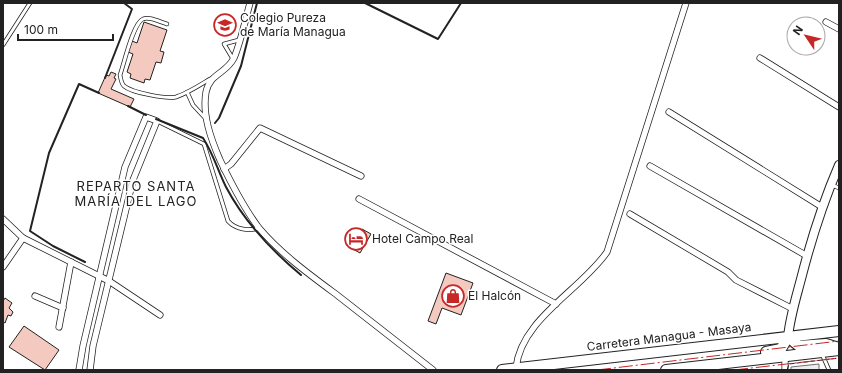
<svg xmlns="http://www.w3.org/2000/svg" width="842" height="373" font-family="Inter,sans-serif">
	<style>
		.parking { fill: #ededed; stroke: #6f6f6f }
		.building { fill: #f3c9c0; stroke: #222 }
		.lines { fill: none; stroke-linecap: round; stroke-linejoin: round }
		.lane-casing { stroke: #222; stroke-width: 4.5 }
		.street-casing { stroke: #222; stroke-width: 7 }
		.secondary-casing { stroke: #222; stroke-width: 10 }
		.highway-casing { stroke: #222; stroke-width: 12 }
		.lane { stroke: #fff; stroke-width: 3 }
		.street { stroke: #fff; stroke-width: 5.5 }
		.secondary { stroke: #fff; stroke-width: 8 }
		.highway { stroke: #fff; stroke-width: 10 }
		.fence { stroke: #222; stroke-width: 1; stroke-dasharray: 5 2; stroke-linecap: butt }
		.wall { stroke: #222; stroke-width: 2 }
		.power { stroke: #c62828; stroke-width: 1; stroke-dasharray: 14 3 2 3; stroke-linecap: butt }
		.labels { text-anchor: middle; stroke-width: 3; stroke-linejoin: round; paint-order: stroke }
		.poi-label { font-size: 12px; fill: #222; stroke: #fff; text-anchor: start }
		.street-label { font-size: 12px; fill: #222; stroke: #fff }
		.neighbourhood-label { font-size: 13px; letter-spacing: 1px; fill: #222; stroke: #fff }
	</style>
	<rect width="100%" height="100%" fill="#fff"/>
	<path class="parking" d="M819,364V370H791V367Z"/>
	<g class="building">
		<path d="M144,22L167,30L160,51L164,52L161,63L156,62L150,80L145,79L144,83L130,78L131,74L127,72L133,54L128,52L132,41L137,43Z"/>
		<path d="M111,72L116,74L114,78L116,79L111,89L134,99L130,107L98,93L106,75L109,76Z"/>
		<path d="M362,229L371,234L360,253L351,248Z"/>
		<path d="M446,273L473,283L461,315L442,308L436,324L428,321Z"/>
		<path d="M5,298L12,303L9,308L13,312L11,316L8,315L5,323L3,322V301Z"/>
		<path d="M24,326L59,350L45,370L9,347Z"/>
	</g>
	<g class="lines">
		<g class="lane-casing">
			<g id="lane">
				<path d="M167,24C160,22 149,16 143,19C133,23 124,64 120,75C121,79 121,83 124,86C132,93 167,99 176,97C188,93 200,85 210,79"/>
				<path d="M3,45L30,3"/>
				<path d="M233,59L224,44L239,40"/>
				<path d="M187,92L193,105L206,119"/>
				<path d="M157,121L204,144L228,221C236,230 249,231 260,228"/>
				<path d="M832,185L839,188"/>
				<path d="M822,354L829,370"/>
			</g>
		</g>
		<g class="street-casing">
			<g id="street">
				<path d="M250,3C245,21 241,41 234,58C226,74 210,73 206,92C202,115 211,139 220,160C231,183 243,207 259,228C281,254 310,275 337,295C369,320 401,345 433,370"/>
				<path d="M826,22L839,29"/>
				<path d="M760,58L839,107"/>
				<path d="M669,112L822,207"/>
				<path d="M650,166L807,256"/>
				<path d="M224,169L231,164L260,128L361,176"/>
				<path d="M359,199L556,304"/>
				<path d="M630,214L728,272L736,280L793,309"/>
				<path d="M3,219L23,238L109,281L160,315"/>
				<path d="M3,267L23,238"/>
				<path d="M35,296L63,308"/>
				<path d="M59,327L71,262"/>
				<path d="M516,368C521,319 581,290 607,252L686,3"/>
				<path d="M79,370L83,346L125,167L146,117L157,121L133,180L93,346L90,370"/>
				<path d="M785,370V356"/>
			</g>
		</g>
		<g class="secondary-casing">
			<path id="secondary" d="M788,337C790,317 796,298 801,279C811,240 823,202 839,165"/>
		</g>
		<g class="highway-casing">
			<g id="highway">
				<path d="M788,337L799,346L826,344L839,348"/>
				<path d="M766,352L781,349L788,337"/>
				<path d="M502,370L839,331"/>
				<path d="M666,370L839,350"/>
			</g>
		</g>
		<use href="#lane" class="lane"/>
		<use href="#street" class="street"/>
		<use href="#secondary" class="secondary"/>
		<use href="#highway" class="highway"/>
		<g class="fence">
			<path d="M787,370L789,364L839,358"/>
			<path d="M838,370L839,368"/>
		</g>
		<g class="wall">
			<path d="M365,3L438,39L461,3"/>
			<path d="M105,78L132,9L124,3"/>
			<path d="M128,106L146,115"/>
			<path d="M156,119L203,138C213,153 218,171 226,187C245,223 271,250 301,275"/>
			<path d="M215,123L219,118L241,66L257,3"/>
			<path d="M85,262L53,246L30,231L49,153L79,84L99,93"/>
		</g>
		<g class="power">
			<path d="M597,370L839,341"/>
			<path d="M734,370L839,358"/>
		</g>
	</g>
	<defs>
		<g id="school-ring" transform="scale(1.15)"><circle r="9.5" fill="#fff" stroke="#c62828" stroke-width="1.5"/><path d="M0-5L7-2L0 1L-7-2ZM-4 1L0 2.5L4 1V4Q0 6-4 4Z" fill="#c62828"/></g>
		<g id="hotel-ring" transform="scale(1.15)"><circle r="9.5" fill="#fff" stroke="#c62828" stroke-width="1.5"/><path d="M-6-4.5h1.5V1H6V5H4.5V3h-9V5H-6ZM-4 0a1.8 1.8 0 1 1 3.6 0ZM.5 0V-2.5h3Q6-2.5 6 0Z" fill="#c62828"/></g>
		<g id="shop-ring" transform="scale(1.15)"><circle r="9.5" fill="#fff" stroke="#c62828" stroke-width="1.5"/><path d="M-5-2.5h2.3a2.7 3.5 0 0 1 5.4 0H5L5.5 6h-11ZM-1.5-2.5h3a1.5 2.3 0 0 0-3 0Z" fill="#c62828"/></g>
	</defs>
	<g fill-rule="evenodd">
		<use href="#school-ring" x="225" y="25"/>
		<use href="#hotel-ring" x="356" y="239"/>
		<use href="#shop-ring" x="453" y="296"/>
	</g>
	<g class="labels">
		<g class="poi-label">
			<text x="240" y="22">Colegio Pureza<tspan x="240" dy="14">de María Managua</tspan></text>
			<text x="372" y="243">Hotel Campo Real</text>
			<text x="468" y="300">El Halcón</text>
		</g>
		<g class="street-label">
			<text transform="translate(669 337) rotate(-7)" y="4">Carretera Managua - Masaya</text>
		</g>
		<g class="neighbourhood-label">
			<text x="136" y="191">REPARTO SANTA<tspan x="136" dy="15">MARÍA DEL LAGO</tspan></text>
		</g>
	</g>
	<rect width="842" height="373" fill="none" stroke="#222222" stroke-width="8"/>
	<g transform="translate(806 36) rotate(305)"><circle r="19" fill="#ffffff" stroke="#a7a7a7"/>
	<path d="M0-3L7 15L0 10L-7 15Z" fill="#c62828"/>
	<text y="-6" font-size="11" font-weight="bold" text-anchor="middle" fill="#222222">N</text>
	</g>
	<path d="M18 34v6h95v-6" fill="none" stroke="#222222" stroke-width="2"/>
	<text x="24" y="34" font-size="12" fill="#222222" stroke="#ffffff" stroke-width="3" paint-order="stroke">100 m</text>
</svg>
